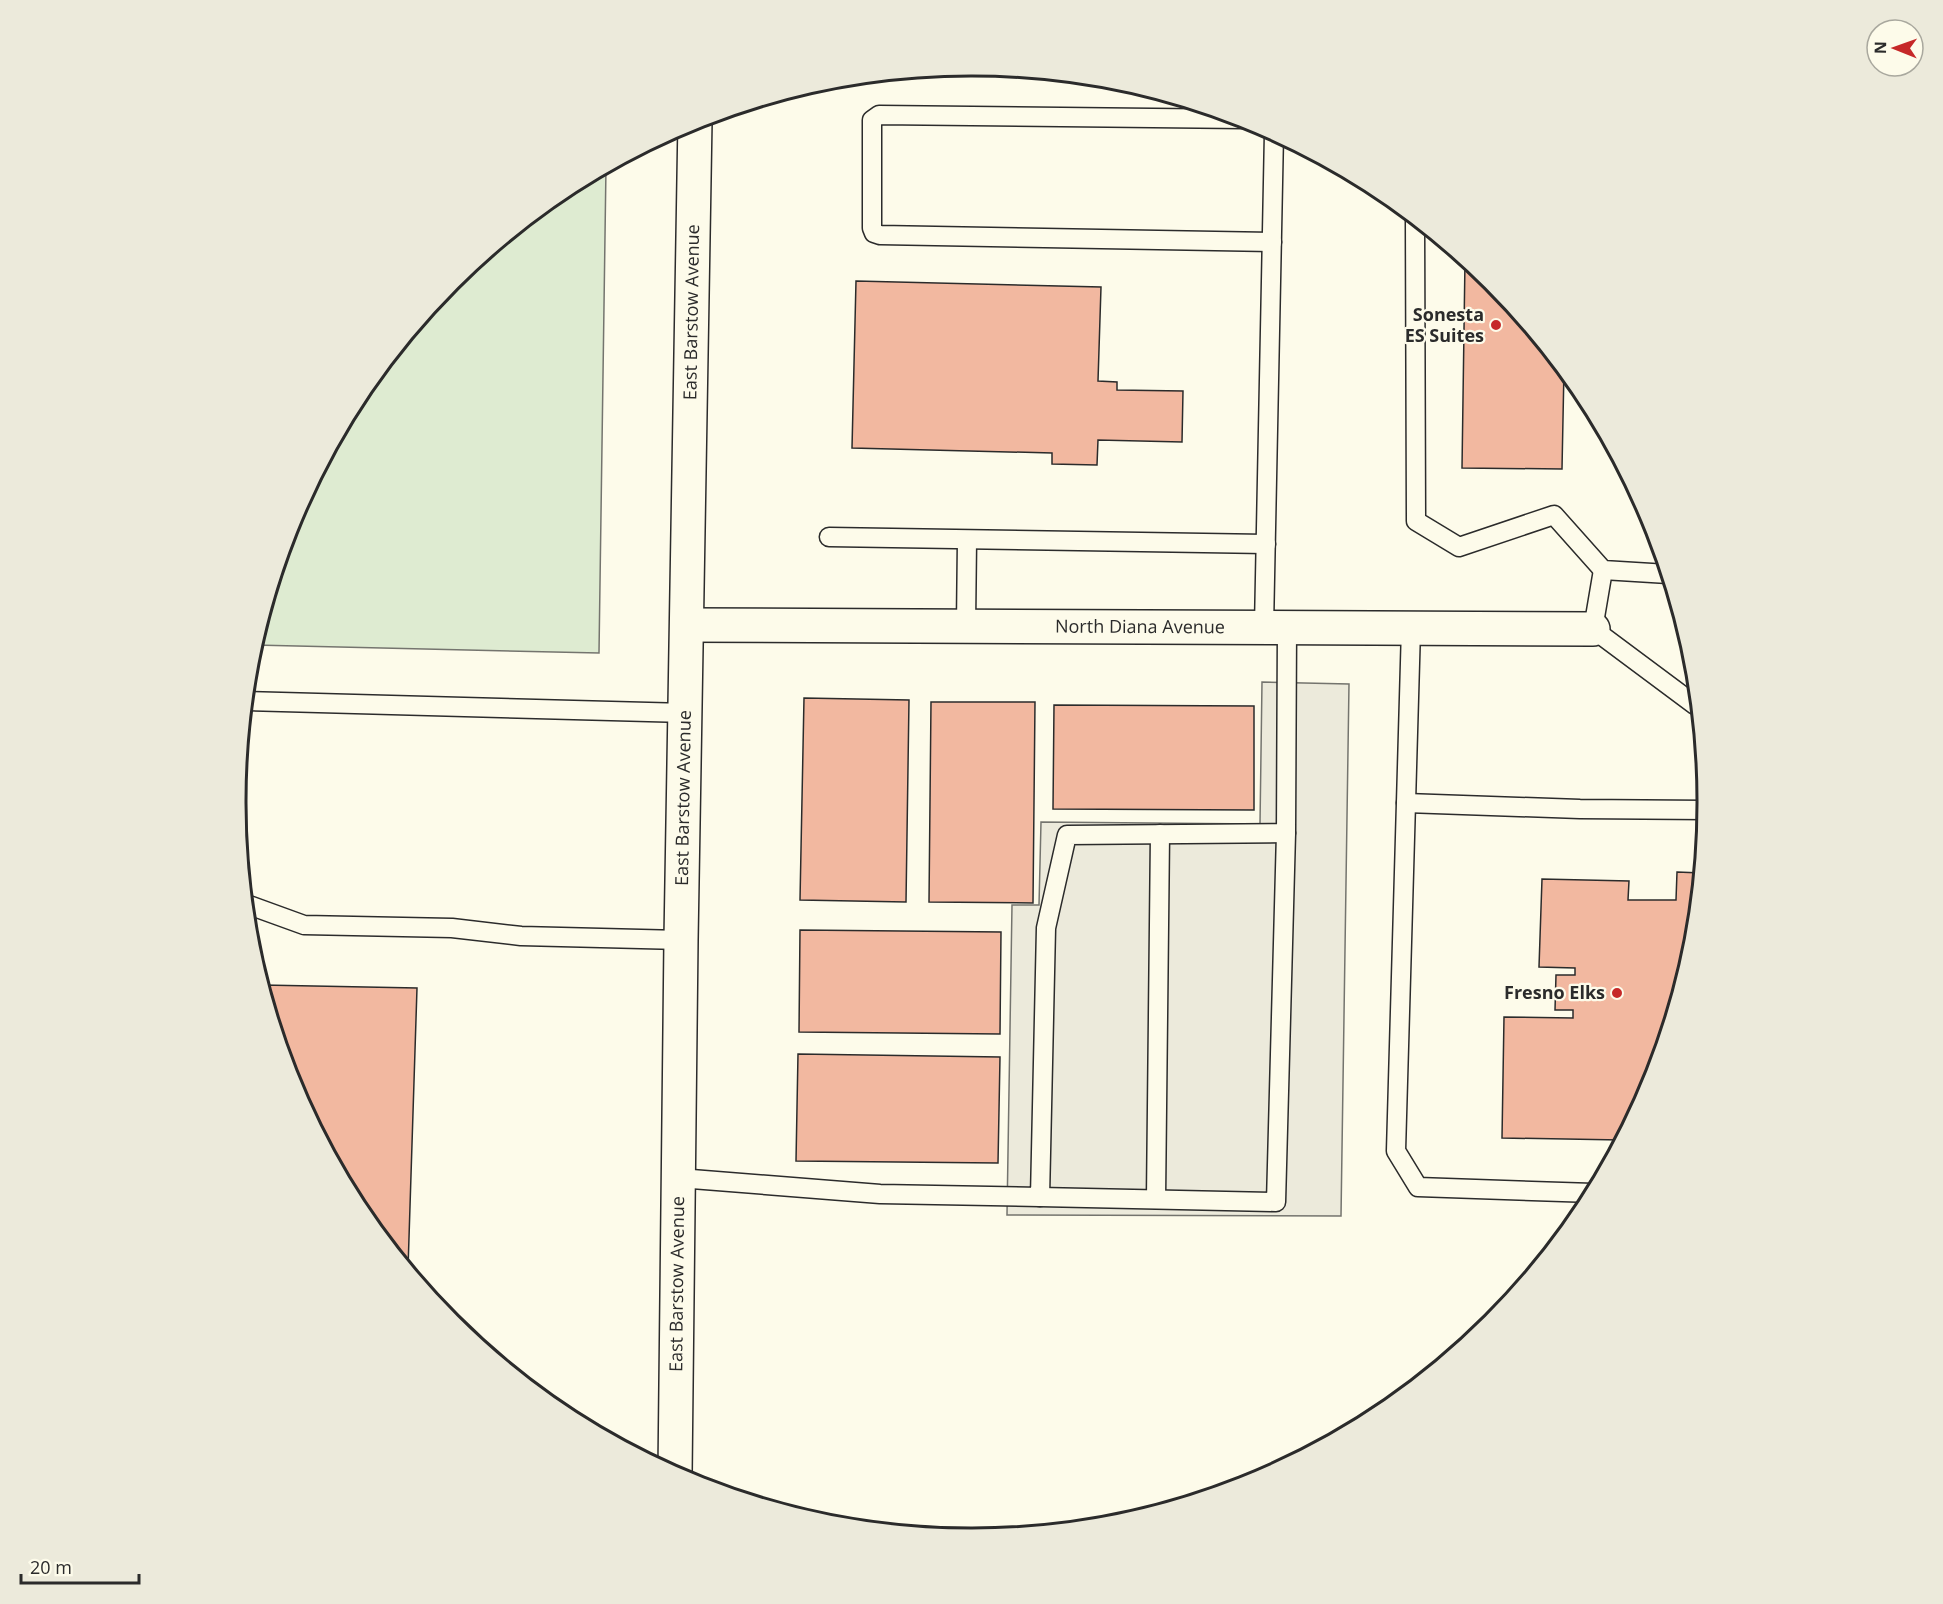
<svg xmlns="http://www.w3.org/2000/svg" width="1943" height="1604" font-family="'Open Sans',sans-serif">
	<style>
		.green { fill: #deebd1; stroke: #74746e; stroke-width: 1.5 }
		.parking { fill: #eceadb; stroke: #74746e; stroke-width: 1.5 }
		.building { fill: #f2b8a0; stroke: #2b2b2b; stroke-width: 1.5 }
		.lines { fill: none; stroke-linecap: round; stroke-linejoin: round }
		.lane-casing { stroke: #2b2b2b; stroke-width: 21 }
		.street-casing { stroke: #2b2b2b; stroke-width: 36 }
		.secondary-casing { stroke: #2b2b2b; stroke-width: 36 }
		.lane { stroke: #fdfbea; stroke-width: 18 }
		.street { stroke: #fdfbea; stroke-width: 33 }
		.secondary { stroke: #fdfbea; stroke-width: 33 }
		.poi-dot { fill: #c62828; stroke: #fdfbea; stroke-width: 2 }
		.labels { text-anchor: middle; stroke-width: 4.5; stroke-linejoin: round; paint-order: stroke }
		.street-label { font-size: 18px; fill: #2b2b2b; stroke: #fdfbea }
		.poi-label { font-size: 18px; font-weight: bold; fill: #2b2b2b; stroke: #fdfbea; text-anchor: end }
		.rim { fill: none; stroke: #2b2b2b; stroke-width: 3 }
	</style>
	<rect width="100%" height="100%" fill="#fdfbea"/>
	<path class="green" d="M606,167L599,653L254,645L292,520L360,393L451,281L563,190Z"/>
	<path class="parking" d="M1262,682L1349,684L1341,1216L1007,1215L1012,905H1039L1041,822L1260,824Z"/>
	<g class="building">
		<path d="M1465,260L1492,282L1564,369L1562,469L1462,468Z"/>
		<path d="M856,281L1101,287L1098,381L1117,382V390L1183,391L1182,442L1098,440L1097,465L1052,464V453L852,448Z"/>
		<path d="M804,698L909,700L906,902L800,900Z"/>
		<path d="M931,702H1035L1033,903L929,902Z"/>
		<path d="M1054,705L1254,706V810L1053,809Z"/>
		<path d="M1677,872L1701,873L1693,946L1651,1084L1621,1140L1502,1138L1504,1017L1573,1018V1010H1555L1556,975H1575V968L1539,967L1542,879L1629,881L1628,900H1676Z"/>
		<path d="M800,930L1001,932L1000,1034L799,1032Z"/>
		<path d="M262,985L417,988L408,1269L359,1211L291,1083Z"/>
		<path d="M798,1054L1000,1057L998,1163L796,1161Z"/>
	</g>
	<g class="lines">
		<g class="lane-casing">
			<g id="lane">
				<path d="M1244,119L879,115L872,120V228L874,233L880,235L1272,242"/>
				<path d="M1415,219L1416,521L1459,547L1554,515L1603,570L1668,574"/>
				<path d="M829,537L1266,544"/>
				<path d="M1603,570L1593,629L1695,705H1698"/>
				<path d="M966,625L967,540"/>
				<path d="M1264,627L1274,133"/>
				<path d="M1411,628L1396,1151L1418,1187L1593,1193"/>
				<path d="M245,701L686,713"/>
				<path d="M1406,803L1580,809L1707,810"/>
				<path d="M246,904L304,925L452,928L521,936L681,940"/>
				<path d="M679,1178L880,1194L1040,1197L1046,928L1067,835L1286,833L1287,627"/>
				<path d="M1040,1197L1276,1202L1286,833"/>
				<path d="M1156,1199L1160,834"/>
			</g>
		</g>
		<g class="street-casing">
			<g id="street">
				<path id="s1" d="M687,625L1593,629"/>
			</g>
		</g>
		<g class="secondary-casing">
			<g id="secondary">
				<path id="s2" d="M675,1474L681,940L695,120"/>
			</g>
		</g>
		<use href="#lane" class="lane"/>
		<use href="#street" class="street"/>
		<use href="#secondary" class="secondary"/>
	</g>
	<g class="poi-dot">
		<circle cx="1496" cy="325" r="6"/>
		<circle cx="1617" cy="993" r="6"/>
	</g>
	<g class="labels">
		<g class="street-label">
			<text dy="6" stroke="none"><textPath href="#s2" startOffset="1162">East Barstow Avenue</textPath></text>
			<text dy="6" stroke="none"><textPath href="#s1" startOffset="453">North Diana Avenue</textPath></text>
			<text dy="6" stroke="none"><textPath href="#s2" startOffset="676">East Barstow Avenue</textPath></text>
			<text dy="6" stroke="none"><textPath href="#s2" startOffset="190">East Barstow Avenue</textPath></text>
		</g>
		<g class="poi-label">
			<text x="1484" y="321">Sonesta<tspan x="1484" dy="21">ES Suites</tspan></text>
			<text x="1605" y="999">Fresno Elks</text>
		</g>
	</g>
	<path d="M0 0H1943V1604H0ZM971 76H972A725 725 0 0 1 1697 801V803A725 725 0 0 1 972 1528H971A725 725 0 0 1 246 803V801A725 725 0 0 1 971 76Z" fill="#eceadb" fill-rule="evenodd"/>
	<path class="rim" d="M971 76H972A725 725 0 0 1 1697 801V803A725 725 0 0 1 972 1528H971A725 725 0 0 1 246 803V801A725 725 0 0 1 971 76Z"/>
	<g transform="translate(1895 48) rotate(271)"><circle r="28" fill="#fdfbea" stroke="#a9a89e" stroke-width="1.5"/>
	<path d="M0-4.5L10 22L0 15L-10 22Z" fill="#c62828"/>
	<text y="-9" font-size="16" font-weight="bold" text-anchor="middle" fill="#2b2b2b">N</text>
	</g>
	<path d="M21 1574v9h118v-9" fill="none" stroke="#2b2b2b" stroke-width="3"/>
	<text x="30" y="1574" font-size="18" fill="#2b2b2b" stroke="#fdfbea" stroke-width="4.5" paint-order="stroke">20 m</text>
</svg>
